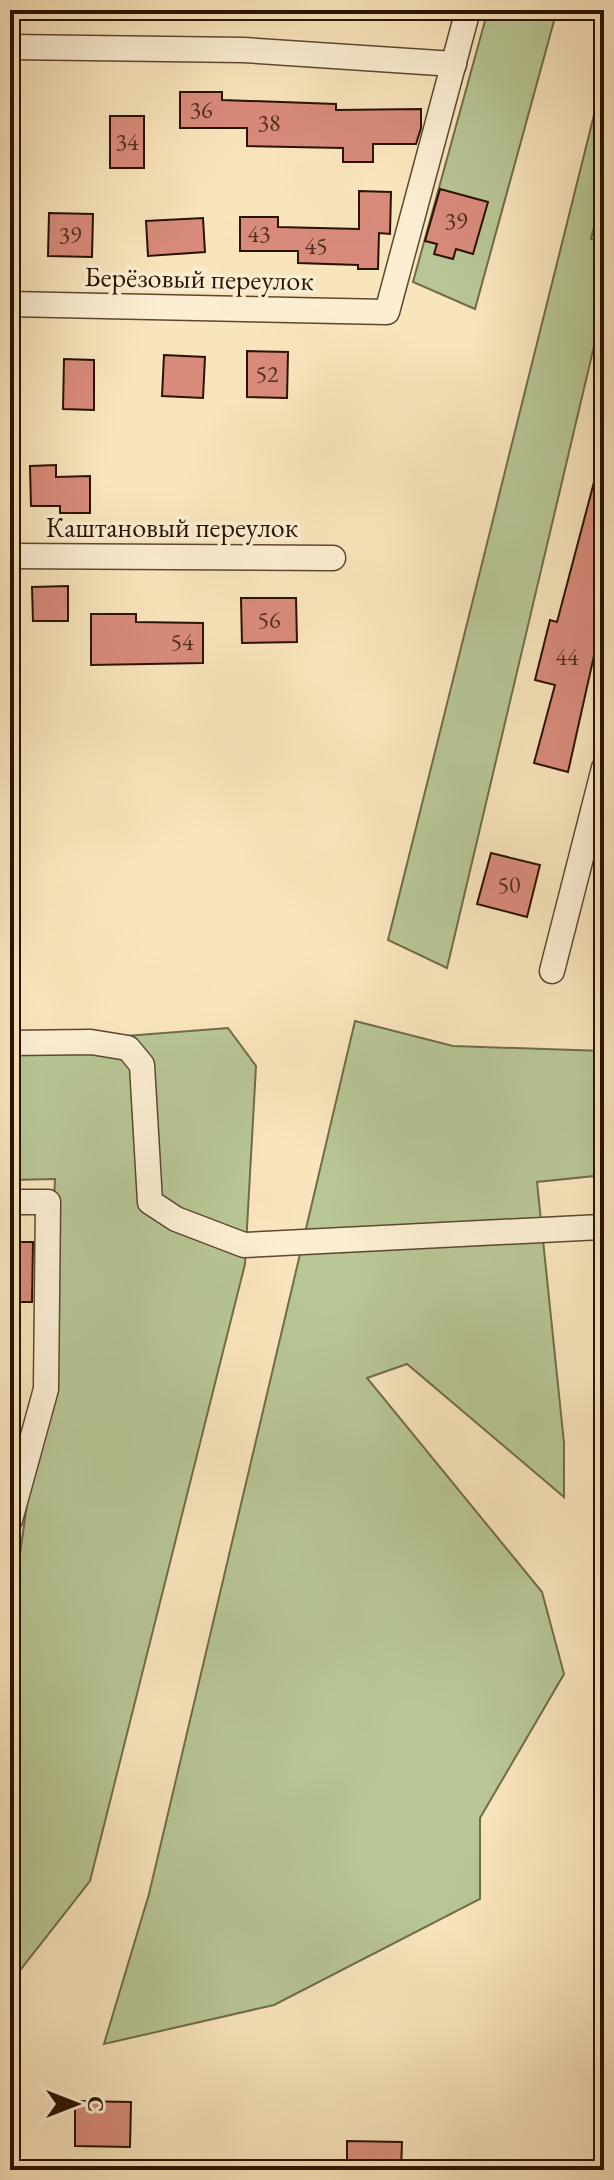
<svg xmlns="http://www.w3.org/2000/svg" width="614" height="2180" font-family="'EB Garamond',serif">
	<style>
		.green { fill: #b8c695; stroke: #706c4a; stroke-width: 2 }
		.building { fill: #d98b7b; stroke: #291200; stroke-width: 2 }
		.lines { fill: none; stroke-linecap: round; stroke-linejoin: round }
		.minor-casing { stroke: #5d472f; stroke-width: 27 }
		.minor { stroke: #fbeed3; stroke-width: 24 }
		.labels { text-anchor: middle; stroke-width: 7; stroke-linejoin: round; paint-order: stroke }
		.number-label { font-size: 24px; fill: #55301f }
		.street-label { font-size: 28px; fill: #291200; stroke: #fbeed3 }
	</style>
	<rect width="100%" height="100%" fill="#f9e5bc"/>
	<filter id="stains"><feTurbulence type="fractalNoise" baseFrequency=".0025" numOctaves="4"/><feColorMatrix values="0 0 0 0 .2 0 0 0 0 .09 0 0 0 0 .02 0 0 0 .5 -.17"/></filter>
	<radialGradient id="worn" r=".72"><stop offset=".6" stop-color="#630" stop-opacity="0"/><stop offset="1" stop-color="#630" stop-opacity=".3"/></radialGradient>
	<g class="green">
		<path d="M488,10H557L475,309L413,282Z"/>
		<path d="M604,75V187L591,239L604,244V304L447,968L388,940Z"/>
		<path d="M355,1021L453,1046L604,1051V1175L537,1182L564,1443V1497L407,1364L367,1378L542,1592L564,1674L480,1818V1899L274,2005L104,2044L149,1894Z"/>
		<path d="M228,1028L256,1066L245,1264L90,1881L10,1983V1625L47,1362L55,1179L10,1180V1045Z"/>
	</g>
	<g class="building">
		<path d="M180,92H222V100L336,104V110L421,109V128L416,144H373V162H343V148L247,146V128H180Z"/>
		<rect x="110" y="116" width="34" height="52"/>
		<path d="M440,189L488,202L473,254L456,249L453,259L434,254L437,244L425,241Z"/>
		<path d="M359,191L391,192L390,234L379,233L378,269H358V265L298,263V251H240V217H278V227L359,229Z"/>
		<path d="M49,213L93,214L92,257L48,256Z"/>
		<path d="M203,218L205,252L148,256L146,221Z"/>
		<path d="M247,351L288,352L287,398L247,397Z"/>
		<path d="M164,355L205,357L203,398L162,396Z"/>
		<path d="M64,359L94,360V410L63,409Z"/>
		<path d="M56,465V477L90,476V513H60V506H31L30,466Z"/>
		<path d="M598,467L604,468V611L568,772L534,763L555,685L535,680L550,620L557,622Z"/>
		<path d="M68,586V621H33L32,587Z"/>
		<path d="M241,598H296L297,642L242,643Z"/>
		<path d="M91,614H136V622L203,623V663L91,665Z"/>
		<path d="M491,853L540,865L527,917L477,904Z"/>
		<path d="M10,1242H33L32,1302H10Z"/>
		<path d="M75,2101L131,2102L130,2147L75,2146Z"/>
		<path d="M347,2141L402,2142L401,2170H347Z"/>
	</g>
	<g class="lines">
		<g class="minor-casing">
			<g id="minor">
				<path d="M10,47L244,50L454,64"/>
				<path d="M10,304L387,312L468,10"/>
				<path d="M10,556L333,558"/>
				<path d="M552,971L604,768"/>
				<path d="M10,1043L91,1042L128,1048L142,1065L150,1202L176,1219L244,1245L601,1227L604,1230"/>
				<path d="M10,1202H48L46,1389L10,1520"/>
			</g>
		</g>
		<use href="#minor" class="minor"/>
	</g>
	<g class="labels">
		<g class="number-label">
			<text x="201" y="118">36</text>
			<text x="269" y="131">38</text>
			<text x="127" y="150">34</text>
			<text x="456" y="229">39</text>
			<text x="259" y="242">43</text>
			<text x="70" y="243">39</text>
			<text x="316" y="254">45</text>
			<text x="267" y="382">52</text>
			<text x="269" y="628">56</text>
			<text x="182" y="650">54</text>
			<text x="567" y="665">44</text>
			<text x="509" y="893">50</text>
		</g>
		<g class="street-label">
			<text transform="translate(199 278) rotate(1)" y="10">Берёзовый переулок</text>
			<text x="172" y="537">Каштановый переулок</text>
		</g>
	</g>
	<rect width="614" height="2180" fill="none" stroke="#f9e5bc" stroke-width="40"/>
	<rect x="12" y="12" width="590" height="2156" fill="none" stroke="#291200" stroke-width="4"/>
	<rect x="20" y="20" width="574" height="2140" fill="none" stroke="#291200" stroke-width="2"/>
	<g transform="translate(76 2104) rotate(90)" stroke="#fbeed3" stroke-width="6" paint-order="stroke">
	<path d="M0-6L14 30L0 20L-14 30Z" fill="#291200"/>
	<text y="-12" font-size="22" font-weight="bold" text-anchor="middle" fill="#291200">С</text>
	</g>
	<rect width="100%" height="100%" filter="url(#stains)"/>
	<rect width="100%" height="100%" fill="url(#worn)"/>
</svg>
